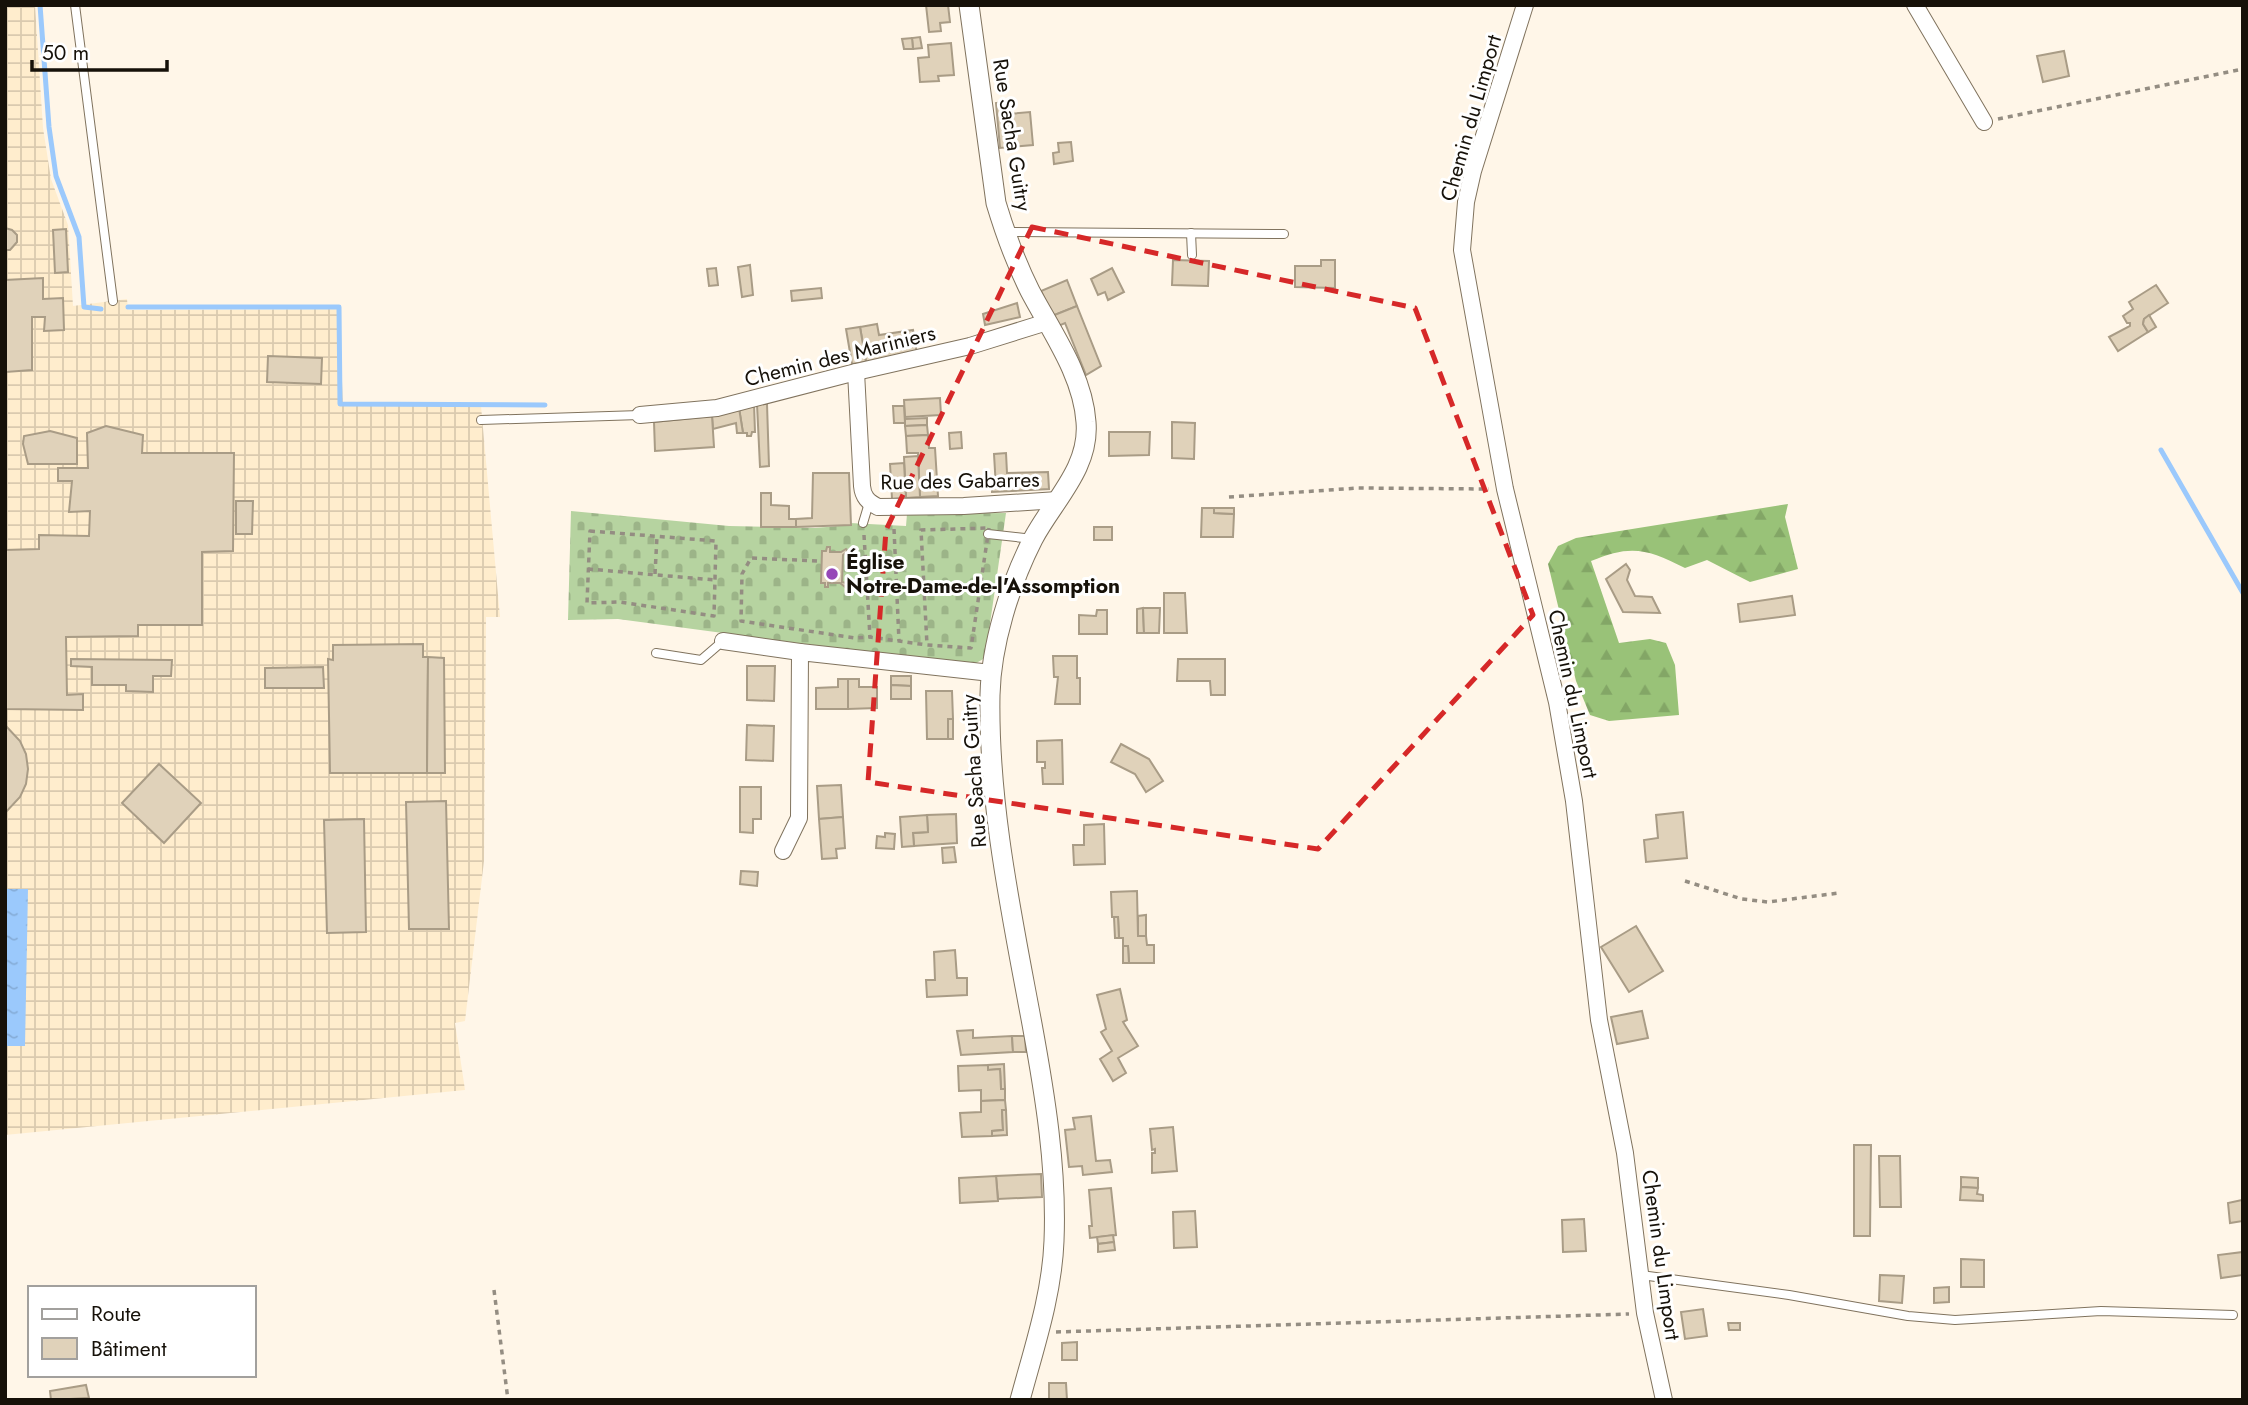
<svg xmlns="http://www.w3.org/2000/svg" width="2248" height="1405" font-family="Jost,sans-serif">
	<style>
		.industrial { fill: url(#industrial-grid) }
		.forest { fill: url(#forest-firs) }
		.cemetery { fill: url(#cemetery-stones) }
		.water { fill: url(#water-ripples) }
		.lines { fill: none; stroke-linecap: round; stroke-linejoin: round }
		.stream { stroke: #9bc9fc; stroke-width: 5 }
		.building { fill: #e0d2ba; stroke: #a99c86; stroke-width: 2 }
		.service-casing { stroke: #80735e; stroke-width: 10 }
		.minor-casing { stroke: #80735e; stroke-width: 18 }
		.tertiary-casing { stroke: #80735e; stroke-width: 21 }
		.path { stroke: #948d82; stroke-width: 3.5; stroke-dasharray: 5 5; stroke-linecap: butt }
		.service { stroke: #fff; stroke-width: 8 }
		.minor { stroke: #fff; stroke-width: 16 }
		.tertiary { stroke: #fff; stroke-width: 19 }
		.marked { fill: none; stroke: #d62828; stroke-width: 5; stroke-dasharray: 14 9; stroke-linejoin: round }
		.poi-dot { fill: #9648b8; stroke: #fff; stroke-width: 2.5 }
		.labels { text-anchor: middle; stroke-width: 6; stroke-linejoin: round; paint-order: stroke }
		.street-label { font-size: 21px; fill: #161109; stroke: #fff }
		.poi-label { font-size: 21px; font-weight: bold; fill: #161109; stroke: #fff; text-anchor: start }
	</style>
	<defs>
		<pattern id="industrial-grid" width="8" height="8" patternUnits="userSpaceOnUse" patternTransform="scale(1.75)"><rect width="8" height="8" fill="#ffedcd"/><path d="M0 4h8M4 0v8" fill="none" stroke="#dacaaf"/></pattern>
		<pattern id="forest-firs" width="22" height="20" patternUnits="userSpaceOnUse" patternTransform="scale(1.75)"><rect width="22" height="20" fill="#99c278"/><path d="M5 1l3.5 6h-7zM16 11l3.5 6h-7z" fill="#83a666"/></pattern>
		<pattern id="cemetery-stones" width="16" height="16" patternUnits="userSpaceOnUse" patternTransform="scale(1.75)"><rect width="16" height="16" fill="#b6d3a0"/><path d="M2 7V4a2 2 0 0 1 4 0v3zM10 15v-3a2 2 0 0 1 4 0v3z" fill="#9cb488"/></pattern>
		<pattern id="water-ripples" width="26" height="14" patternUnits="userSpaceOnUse" patternTransform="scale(1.75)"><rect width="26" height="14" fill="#9bc9fc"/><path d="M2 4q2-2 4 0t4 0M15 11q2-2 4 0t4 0" fill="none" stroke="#85acd7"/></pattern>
	</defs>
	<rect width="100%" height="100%" fill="#fff6e8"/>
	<path class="industrial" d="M5,5H35L43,128L51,179L68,225L73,306L127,299L128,310L339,309L343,406H481L500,617H486L484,861L465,1021L455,1023L465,1090L5,1135Z"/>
	<path class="forest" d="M1788,504L1785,517L1798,569L1750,582L1707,560L1685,568C1648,549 1631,544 1591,561L1619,643L1650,639L1666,643L1675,665L1679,715L1609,721L1590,715L1576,681L1548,564L1558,546L1576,538Z"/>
	<path class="cemetery" d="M571,511L729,526L815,528L850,525V523L906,526L907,514L1006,513L985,658L971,666L618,619L568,620Z"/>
	<path class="water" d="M5,889H28L25,1046H5Z"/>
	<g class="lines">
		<g class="stream">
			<path d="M40,5L49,127L56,176L79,237L84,307L101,309"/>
			<path d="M128,307H339L340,404L545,405"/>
			<path d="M2161,450L2243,593"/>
		</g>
	</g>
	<g class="building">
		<path d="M926,5H948L950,22L940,23L941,31L929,32Z"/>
		<path d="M920,37L922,48L913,49L912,38Z"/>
		<path d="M912,38L913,49H904L902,39Z"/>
		<path d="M951,43L954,75L938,76L939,81L920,82L918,58L929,57L928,45Z"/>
		<path d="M2064,51L2069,76L2043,82L2037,56Z"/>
		<path d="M1008,101L1009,114L1030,112L1033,145L1000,148L996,103Z"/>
		<path d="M1071,142L1073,161L1054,164L1053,153L1059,152L1058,143Z"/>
		<path d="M5,228L12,230L17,235V242L10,250H5Z"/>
		<path d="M66,229L68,272L55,273L53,230Z"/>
		<path d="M1173,260L1209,261L1208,286L1172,285Z"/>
		<path d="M1321,260H1335V288L1295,287V266H1321Z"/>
		<path d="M750,265L753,295L742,297L738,267Z"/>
		<path d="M716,268L718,285L709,286L707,269Z"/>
		<path d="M1112,268L1124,292L1108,300L1105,292L1098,295L1091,279Z"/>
		<path d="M43,278V299L63,298L64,330L44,331L45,317H32V370L6,372L5,280Z"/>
		<path d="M1067,280L1077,306L1052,316L1041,291Z"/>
		<path d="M2156,285L2168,303L2144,319L2143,324L2148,332L2118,351L2109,337L2130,326V323H2127L2123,316L2133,309L2129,302Z"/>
		<path d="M821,288L822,298L792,301L791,291Z"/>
		<path d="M1017,303L1020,317L985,325L983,314Z"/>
		<path d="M1077,306L1101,366L1086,375L1065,323L1056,327L1052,316Z"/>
		<path d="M2149,315L2156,327L2148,332L2143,324L2144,319Z"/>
		<path d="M877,324L879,335L913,330L917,354L866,362L860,327Z"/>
		<path d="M860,327L866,362L852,364L846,329Z"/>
		<path d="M268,356L322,358L321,384L267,382Z"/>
		<path d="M940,398L941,415L905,417L904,400Z"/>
		<path d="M754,404L755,432H752L751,436H747V433H743L739,408Z"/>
		<path d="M757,404H767L769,466L760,467Z"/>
		<path d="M893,406H904L905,423H894Z"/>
		<path d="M739,408L743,433H737L736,423L713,429L712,416Z"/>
		<path d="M712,416L714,447L655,451L654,422Z"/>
		<path d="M927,418V425L905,426V419Z"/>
		<path d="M1172,422L1195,423L1194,459L1172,458Z"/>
		<path d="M927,425L928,435L906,436L905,426Z"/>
		<path d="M106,426L143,435L142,453H234L233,551L202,552V625H138V636L66,637L67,695L83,694V710L5,709V550L39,549V535L89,536L90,511L69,512L72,481H58V468H88L87,433Z"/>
		<path d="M50,431L77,438V464H28L23,444L24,436Z"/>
		<path d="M961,432L962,448L950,449L949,433Z"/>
		<path d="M1109,432H1150L1149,455L1109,456Z"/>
		<path d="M928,435L929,448H935L938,496L920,497L918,453H907L906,436Z"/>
		<path d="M1006,453L1007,473L1048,472L1049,489L992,492V488H996L994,454Z"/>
		<path d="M918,456L920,497L906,498L904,457Z"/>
		<path d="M904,463L906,498L892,499L890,464Z"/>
		<path d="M813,473H849L851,525L796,527V519L812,518Z"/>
		<path d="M761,493H771V505L789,506V519H796V527H761Z"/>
		<path d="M236,501H253L252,534H236Z"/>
		<path d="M1202,508H1214V513L1234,514L1233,537H1201Z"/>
		<path d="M1214,508H1234V514L1214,513Z"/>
		<rect x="1094" y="527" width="18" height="13"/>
		<path d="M827,547H830V552H841L846,549L848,551L843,555L842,582L846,583L845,587L840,583H828V587H825V583H821L822,551H826Z"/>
		<path d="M1626,564L1630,570L1627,580L1635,596L1652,597L1660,613L1623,612L1606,579Z"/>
		<path d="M1164,593H1185L1187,633H1164Z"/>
		<path d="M1792,596L1795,615L1740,622L1738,604Z"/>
		<path d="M1143,608L1144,633H1137V609Z"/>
		<path d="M1143,608H1160L1159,633H1144Z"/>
		<path d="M1097,610H1107V634H1079V615L1096,616Z"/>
		<path d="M423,644V657H428L427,773H330L328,659L333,660V645Z"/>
		<path d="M1053,656H1077V678H1080V704H1055L1058,677H1054Z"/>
		<path d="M428,657L444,658L445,773H427Z"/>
		<path d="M71,659L172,660L171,676H153V692L126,691V685H92V667L71,666Z"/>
		<path d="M1178,659H1225V695H1211L1210,681H1177Z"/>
		<path d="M747,666H775L774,701L747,700Z"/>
		<path d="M323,667L324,688H265V668Z"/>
		<path d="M891,676H911V686L891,685Z"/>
		<path d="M838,679H848V709H816V688L838,687Z"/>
		<path d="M848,679H859V687H877V708L848,709Z"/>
		<path d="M891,685L911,686V699H891Z"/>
		<path d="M926,691H952L953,719H948V739H927Z"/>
		<rect x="948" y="719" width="5" height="20"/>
		<path d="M5,725L20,741L26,754L28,769L26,784L20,797L5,813Z"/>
		<path d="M747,725L774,726L773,761L746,760Z"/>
		<path d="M1062,740L1063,784H1043L1042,768H1045V762H1037V741Z"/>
		<path d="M1121,744L1149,759L1163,781L1146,792L1135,774L1111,762Z"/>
		<path d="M159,764L201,803L164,843L122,803Z"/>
		<path d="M841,785L843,817L819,819L817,786Z"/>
		<path d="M740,787H761V819H753V833L740,832Z"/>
		<path d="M446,801L449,929H409L406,802Z"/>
		<path d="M1683,812L1687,858L1646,862L1644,840L1658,838L1656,815Z"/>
		<path d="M956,814L957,843L914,846L913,833L928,832L927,815Z"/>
		<path d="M927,815L928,832L913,833L914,846L902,847L900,817Z"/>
		<path d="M843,817L845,848L836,849L837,858L822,859L819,819Z"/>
		<path d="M364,819L366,932L327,933L324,820Z"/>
		<path d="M1104,824L1105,864L1074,865L1073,845H1084V825Z"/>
		<path d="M885,833L895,834L894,849L876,848L877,836L885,837Z"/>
		<path d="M954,847L956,862L943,863L942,848Z"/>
		<path d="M741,871L758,872L757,886L740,884Z"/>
		<path d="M1137,891L1138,936H1146L1147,945H1154V963H1129L1128,946H1123V938H1119L1118,917H1112L1111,892Z"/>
		<path d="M1146,915V936H1138V916Z"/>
		<path d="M1114,917H1118L1119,938H1115Z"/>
		<path d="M1636,926L1663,971L1629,992L1601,947Z"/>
		<path d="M1123,946H1128L1129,963H1123Z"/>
		<path d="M955,950L957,978H967V995L927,997L926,980H935L934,952Z"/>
		<path d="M1120,989L1127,1020L1123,1022L1138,1046L1118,1058L1126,1073L1113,1081L1100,1059L1112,1051L1101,1032L1106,1029L1097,995Z"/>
		<path d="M1642,1011L1648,1038L1617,1044L1611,1017Z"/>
		<path d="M973,1030V1038L1012,1036L1013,1052L961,1055L957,1031Z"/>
		<path d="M1012,1036H1025L1026,1052H1013Z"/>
		<path d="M1004,1064L1005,1089H1001L1000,1069L988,1070V1065Z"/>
		<path d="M988,1065V1070L1000,1069L1001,1089H1005V1100L981,1101V1090L959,1091L958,1066Z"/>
		<path d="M1005,1100L1006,1110H1002L1003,1130L992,1131V1136L962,1137L960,1113L981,1112V1101Z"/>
		<path d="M1002,1110H1006L1007,1135L992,1136V1131L1003,1130Z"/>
		<path d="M1091,1116L1096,1161L1110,1160L1112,1172L1083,1175L1082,1166L1069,1167L1065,1130L1075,1129L1073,1118Z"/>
		<path d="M1173,1127L1177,1171L1152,1173V1153H1155V1149L1152,1150L1150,1129Z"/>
		<path d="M1854,1145H1871L1870,1236H1854Z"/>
		<path d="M1879,1156H1900L1901,1207H1880Z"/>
		<path d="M1041,1174L1042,1197L998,1199L996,1176Z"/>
		<path d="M996,1176L998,1201L960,1203L959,1178Z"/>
		<path d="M1961,1177L1978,1178V1188L1961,1187Z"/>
		<path d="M1961,1187L1978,1188L1977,1194L1983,1195V1201L1960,1200Z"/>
		<path d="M1111,1188L1116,1235L1090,1238L1089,1226H1092L1089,1190Z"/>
		<path d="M2242,1200L2243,1221L2230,1223L2228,1203Z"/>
		<path d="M1195,1211L1197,1247L1174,1248L1173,1212Z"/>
		<path d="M1584,1219L1586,1251L1563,1252L1562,1220Z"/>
		<path d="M1113,1235L1114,1242L1098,1244L1097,1237Z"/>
		<path d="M1114,1242L1115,1250L1098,1252V1244Z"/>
		<path d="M2243,1252V1275L2221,1278L2218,1255Z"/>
		<path d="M1961,1259L1984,1260V1287H1961Z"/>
		<path d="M1880,1275L1904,1276L1902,1303L1879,1301Z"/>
		<path d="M1949,1287V1302L1934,1303V1288Z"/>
		<path d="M1703,1309L1707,1336L1685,1339L1681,1312Z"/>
		<path d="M1728,1323H1740V1330H1729Z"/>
		<path d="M1077,1342V1360H1062V1343Z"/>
		<path d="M1049,1383H1066L1067,1400H1049Z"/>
		<path d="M86,1385L89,1398L51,1400L50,1391Z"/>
	</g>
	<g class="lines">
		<g class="service-casing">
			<g id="service">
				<path d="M75,5L113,301"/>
				<path d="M1007,232L1284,234"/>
				<path d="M1191,233L1192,255"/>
				<path d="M481,420L640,415"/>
				<path d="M863,523L869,503"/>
				<path d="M988,534L1033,539"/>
				<path d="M656,653L701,660L723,641"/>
				<path d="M1641,1275L1789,1295L1908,1316L1955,1320L2101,1311L2233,1315"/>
			</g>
		</g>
		<g class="minor-casing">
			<g id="minor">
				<path d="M1525,5L1473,171L1466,202L1462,250L1505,489L1557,702L1574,801L1599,1020L1625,1153L1645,1313L1664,1400"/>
				<path d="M1915,5L1984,122"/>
				<path d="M856,372L862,486C863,497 868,502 878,507L964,506L1058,500"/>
				<path d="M640,415L717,408L856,372L970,346L1047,322"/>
				<path d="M723,641L800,652"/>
				<path d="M783,851L799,818L800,652L991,673"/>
			</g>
		</g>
		<g class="tertiary-casing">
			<path id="tertiary" d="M969,5L996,203C1005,233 1016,263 1030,291C1051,331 1083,375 1086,422C1090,468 1053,501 1033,539C1010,584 991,645 990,695C988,805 1012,916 1032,1024C1045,1095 1057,1168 1054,1241C1052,1295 1034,1348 1020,1400"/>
		</g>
		<g class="path">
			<path d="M1998,119L2243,69"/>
			<path d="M1229,497L1358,488L1489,489"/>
			<path d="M989,528L971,648L927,645L921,530Z"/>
			<path d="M894,529L899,641"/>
			<path d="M590,531L716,541L714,616L620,602L587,603Z"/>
			<path d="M864,535L870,637L927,645"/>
			<path d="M817,561L751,558L742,574L741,621L855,638L870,637"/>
			<path d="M588,569L715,580"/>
			<path d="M655,574L657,536"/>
			<path d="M1685,881L1742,899L1768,902L1839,893"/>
			<path d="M494,1290L508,1400"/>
			<path d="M1056,1332L1629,1314"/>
		</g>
		<use href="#service" class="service"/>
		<use href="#minor" class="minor"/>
		<use href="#tertiary" class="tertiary"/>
	</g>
	<path class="marked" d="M1032,227L1415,308L1533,615L1318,849L868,782L886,530Z"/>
	<circle class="poi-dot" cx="832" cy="574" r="7"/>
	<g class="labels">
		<g class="street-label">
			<text transform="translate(1471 118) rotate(-74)" y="7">Chemin du Limport</text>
			<text transform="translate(1012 135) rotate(81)" y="7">Rue Sacha Guitry</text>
			<text transform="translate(840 356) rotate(-14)" y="7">Chemin des Mariniers</text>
			<text transform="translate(960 481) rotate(-1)" y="7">Rue des Gabarres</text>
			<text transform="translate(1573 694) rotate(78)" y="7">Chemin du Limport</text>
			<text transform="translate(974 771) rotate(-94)" y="7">Rue Sacha Guitry</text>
			<text transform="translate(1661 1255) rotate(82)" y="7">Chemin du Limport</text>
		</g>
		<g class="poi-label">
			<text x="846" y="569">Église<tspan x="846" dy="24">Notre-Dame-de-l'Assomption</tspan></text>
		</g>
	</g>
	<rect width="2248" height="1405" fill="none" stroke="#161109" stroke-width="14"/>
	<rect x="28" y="1286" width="228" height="91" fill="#ffffff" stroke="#a2a09d" stroke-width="2"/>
	<rect x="42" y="1309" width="35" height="10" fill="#ffffff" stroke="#a2a09d" stroke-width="2"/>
	<text x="91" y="1321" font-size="21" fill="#161109">Route</text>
	<rect x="42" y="1338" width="35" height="21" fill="#e0d2ba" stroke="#a2a09d" stroke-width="2"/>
	<text x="91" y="1356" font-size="21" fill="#161109">Bâtiment</text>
	<path d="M32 60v10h135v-10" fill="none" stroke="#161109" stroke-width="3.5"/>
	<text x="42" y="60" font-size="21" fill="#161109" stroke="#ffffff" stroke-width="5" paint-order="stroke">50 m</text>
</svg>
